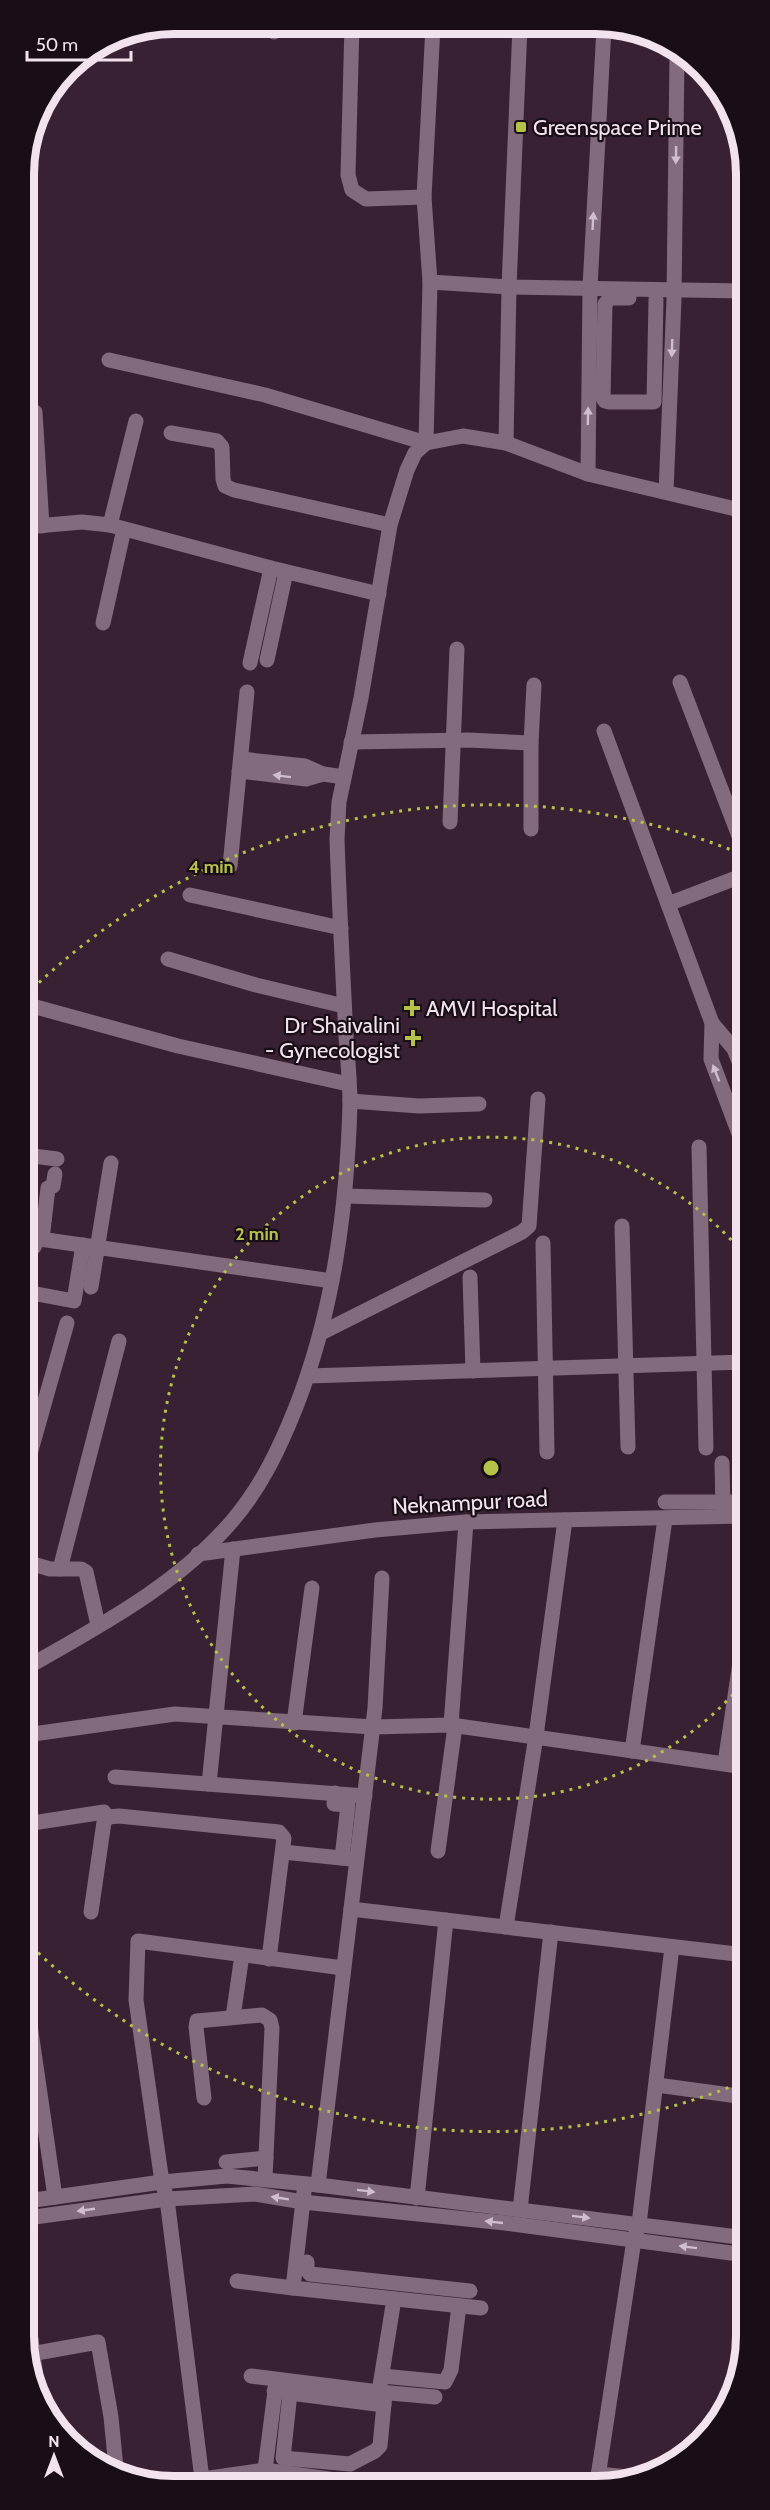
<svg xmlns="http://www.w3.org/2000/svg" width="770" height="2510" font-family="Cabin,sans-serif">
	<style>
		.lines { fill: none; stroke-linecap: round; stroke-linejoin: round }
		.minor { stroke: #816b7c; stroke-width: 15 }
		.oneway { fill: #d0becc }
		.ring { fill: none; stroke: #b6c148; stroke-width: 3; stroke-dasharray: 3 6 }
		.poi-dot { fill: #b6c148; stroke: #190e17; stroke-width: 2 }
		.labels { text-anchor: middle; stroke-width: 4.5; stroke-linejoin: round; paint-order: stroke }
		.poi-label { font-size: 22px; fill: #f2e2ee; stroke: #190e17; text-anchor: start }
		.street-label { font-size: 22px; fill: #f2e2ee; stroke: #190e17 }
		.rim { fill: none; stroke: #f2e2ee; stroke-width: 8 }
		.centre { fill: #b6c148; stroke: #190e17; stroke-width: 3 }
		.ring-label { font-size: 18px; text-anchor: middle; font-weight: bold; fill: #b6c148; stroke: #190e17; stroke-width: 4.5; stroke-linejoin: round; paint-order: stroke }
	</style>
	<rect width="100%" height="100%" fill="#382133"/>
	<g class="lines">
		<g class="minor">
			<path d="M352,25L348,175L352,190L366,199L424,197L430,282L509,287L743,291"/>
			<path d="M274,32V25"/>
			<path d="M424,197L433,26"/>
			<path d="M629,298H610L605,304L603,398L605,401L609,402H654L656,299"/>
			<path d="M109,360L265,395L426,443L463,436L506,443L588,474L744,511"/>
			<path d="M35,412L42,526"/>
			<path d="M136,421L110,525L271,568L379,594"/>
			<path d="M171,433L217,441L222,447L223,479L225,486L234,490L390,525"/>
			<path d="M506,443L509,287L520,26"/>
			<path d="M588,474L590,287L604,27"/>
			<path d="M666,492L674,299L677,55"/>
			<path d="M25,527L82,522L110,525"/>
			<path d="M103,623L124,529"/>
			<path d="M267,660L286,572"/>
			<path d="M250,663L271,568"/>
			<path d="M680,682L744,849"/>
			<path d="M604,731L712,1023L734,1049L744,1074"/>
			<path d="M351,742L468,740L531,743"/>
			<path d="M241,759L305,766L323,774L344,777"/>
			<path d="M239,771L306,779L323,774"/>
			<path d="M450,822L457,649"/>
			<path d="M531,829V743L534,685"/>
			<path d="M230,866L247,692"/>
			<path d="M190,895L341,928"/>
			<path d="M668,904L744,875"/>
			<path d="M168,959L256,985L344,1006"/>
			<path d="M25,1004L178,1046L348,1084"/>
			<path d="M712,1023L711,1059L744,1147"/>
			<path d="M350,1101L419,1106L479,1104"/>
			<path d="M699,1147L706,1448"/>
			<path d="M25,1155L57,1159"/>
			<path d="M345,1196L485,1200"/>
			<path d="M26,1218L44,1220"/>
			<path d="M622,1226L628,1447"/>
			<path d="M26,1237L332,1281"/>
			<path d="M42,1239L48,1188L53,1186L55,1174"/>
			<path d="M543,1243L547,1452"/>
			<path d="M26,1269L29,1249L34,1247L37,1239"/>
			<path d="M470,1277L473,1371"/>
			<path d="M91,1287L111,1163"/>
			<path d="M26,1292L74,1301L83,1245"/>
			<path d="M26,1309V1306"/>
			<path d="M321,1333L522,1232L529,1226L538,1099"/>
			<path d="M308,1376L745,1362"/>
			<path d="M722,1463L723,1511"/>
			<path d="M26,1468L67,1323"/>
			<path d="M665,1502H745"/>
			<path d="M198,1554L375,1530L466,1522L745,1516"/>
			<path d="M26,1562L50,1569H81L86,1572L98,1625"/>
			<path d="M60,1569L119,1341"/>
			<path d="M26,1668C99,1626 178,1585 233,1520C262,1486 280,1447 296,1407C334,1310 347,1207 350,1104C350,1076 346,1046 345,1017C342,958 339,898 337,839L339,802L361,698L390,525L407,470L415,453L426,443L430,282"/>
			<path d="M294,1723L312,1588"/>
			<path d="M451,1725L466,1522"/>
			<path d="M26,1735L175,1714L373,1727L451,1725L745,1767"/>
			<path d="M632,1751L665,1519"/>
			<path d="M725,1763L745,1629"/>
			<path d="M115,1777L365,1796"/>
			<path d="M209,1784L233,1549"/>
			<path d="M335,1793L334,1804L348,1805L342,1858"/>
			<path d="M26,1824L104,1812"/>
			<path d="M438,1851L455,1726"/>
			<path d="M283,1852L351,1859"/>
			<path d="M351,1909L745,1955"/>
			<path d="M91,1912L104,1822L108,1817L119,1816L279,1832L284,1838L269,1959"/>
			<path d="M506,1927L536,1736L565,1520"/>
			<path d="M741,1955L745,1922"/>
			<path d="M26,1997L55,2197"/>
			<path d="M233,2017L242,1955"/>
			<path d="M657,2085L745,2097"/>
			<path d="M204,2098L196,2027L197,2021L262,2015L270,2020L272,2028L265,2178"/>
			<path d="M226,2162L266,2158"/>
			<path d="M318,2185L375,1708L382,1578"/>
			<path d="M304,2192L293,2288L481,2308"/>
			<path d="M417,2198L446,1920"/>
			<path d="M27,2201L162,2182L227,2176L318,2185L746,2238"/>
			<path d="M520,2210L551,1932"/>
			<path d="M27,2218L167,2199L255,2194L303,2202L505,2223L746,2255"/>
			<path d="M307,2262V2270L310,2274L470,2291"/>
			<path d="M237,2281L293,2288"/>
			<path d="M27,2312L37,2383"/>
			<path d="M31,2354L98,2342L111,2417L116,2468"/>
			<path d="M251,2376L379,2392L394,2299"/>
			<path d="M382,2376L445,2382L451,2370L459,2306"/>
			<path d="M274,2391L384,2405"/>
			<path d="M379,2392L435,2397"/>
			<path d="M290,2393L283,2458L350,2464L375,2451L380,2446L385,2393"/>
			<path d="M265,2470L276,2383"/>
			<path d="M598,2474L638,2478"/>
			<path d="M202,2479L167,2199L162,2182L136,2000L138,1941L343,1968"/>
			<path d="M174,2483L265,2470L357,2483"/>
			<path d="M597,2483L634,2240L639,2224L672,1947"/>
		</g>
	</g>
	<defs><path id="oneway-solid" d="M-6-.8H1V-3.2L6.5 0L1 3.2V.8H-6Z" transform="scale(1.5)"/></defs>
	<g class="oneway">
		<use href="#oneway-solid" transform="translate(676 155) rotate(91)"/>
		<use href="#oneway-solid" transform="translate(593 221) rotate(-87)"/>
		<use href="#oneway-solid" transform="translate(672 348) rotate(92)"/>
		<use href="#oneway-solid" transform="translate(588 416) rotate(-89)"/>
		<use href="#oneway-solid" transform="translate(282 776) rotate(-173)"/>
		<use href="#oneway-solid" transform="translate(716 1073) rotate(-111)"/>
		<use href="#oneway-solid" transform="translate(366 2191) rotate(7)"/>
		<use href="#oneway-solid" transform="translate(280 2198) rotate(-171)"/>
		<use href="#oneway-solid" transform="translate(86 2210) rotate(172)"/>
		<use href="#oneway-solid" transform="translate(581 2217) rotate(7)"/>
		<use href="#oneway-solid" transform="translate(494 2222) rotate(-174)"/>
		<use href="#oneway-solid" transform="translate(688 2247) rotate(-173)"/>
	</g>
	<g class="ring">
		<path d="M745 1681A331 331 0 1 1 743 1253"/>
		<path d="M745 2081A663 663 0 0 1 30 1945M26 995A663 663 0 0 1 739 853"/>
	</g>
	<g class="poi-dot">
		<rect x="515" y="121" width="12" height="12" rx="3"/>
		<path d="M409 999h6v6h6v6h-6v6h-6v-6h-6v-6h6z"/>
		<path d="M410 1029h6v6h6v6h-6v6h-6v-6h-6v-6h6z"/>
	</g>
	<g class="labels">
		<g class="poi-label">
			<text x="533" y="135">Greenspace Prime</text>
			<text x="426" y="1016">AMVI Hospital</text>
			<text x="400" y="1033" text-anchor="end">Dr Shaivalini<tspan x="400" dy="25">- Gynecologist</tspan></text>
		</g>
		<g class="street-label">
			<text transform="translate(470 1502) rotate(-3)" y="8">Neknampur road</text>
		</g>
	</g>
	<path d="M0 0H770V2510H0ZM174 34H596A140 140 0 0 1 736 174V2336A140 140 0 0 1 596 2476H174A140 140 0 0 1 34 2336V174A140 140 0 0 1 174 34Z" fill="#190e17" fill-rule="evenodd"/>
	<path class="rim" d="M174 34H596A140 140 0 0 1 736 174V2336A140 140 0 0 1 596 2476H174A140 140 0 0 1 34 2336V174A140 140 0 0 1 174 34Z"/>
	<circle cx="491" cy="1468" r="9" class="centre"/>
	<g class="ring-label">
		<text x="211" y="873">4 min</text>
		<text x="257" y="1240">2 min</text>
	</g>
	<g transform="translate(54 2456)" stroke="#190e17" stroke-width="4.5" paint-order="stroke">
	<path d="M0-4.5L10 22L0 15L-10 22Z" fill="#f2e2ee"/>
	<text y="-9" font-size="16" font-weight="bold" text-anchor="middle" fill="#f2e2ee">N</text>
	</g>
	<path d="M27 51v9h104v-9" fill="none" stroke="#f2e2ee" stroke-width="3"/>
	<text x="36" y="51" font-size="18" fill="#f2e2ee" stroke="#190e17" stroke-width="4.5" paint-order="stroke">50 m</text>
</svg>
